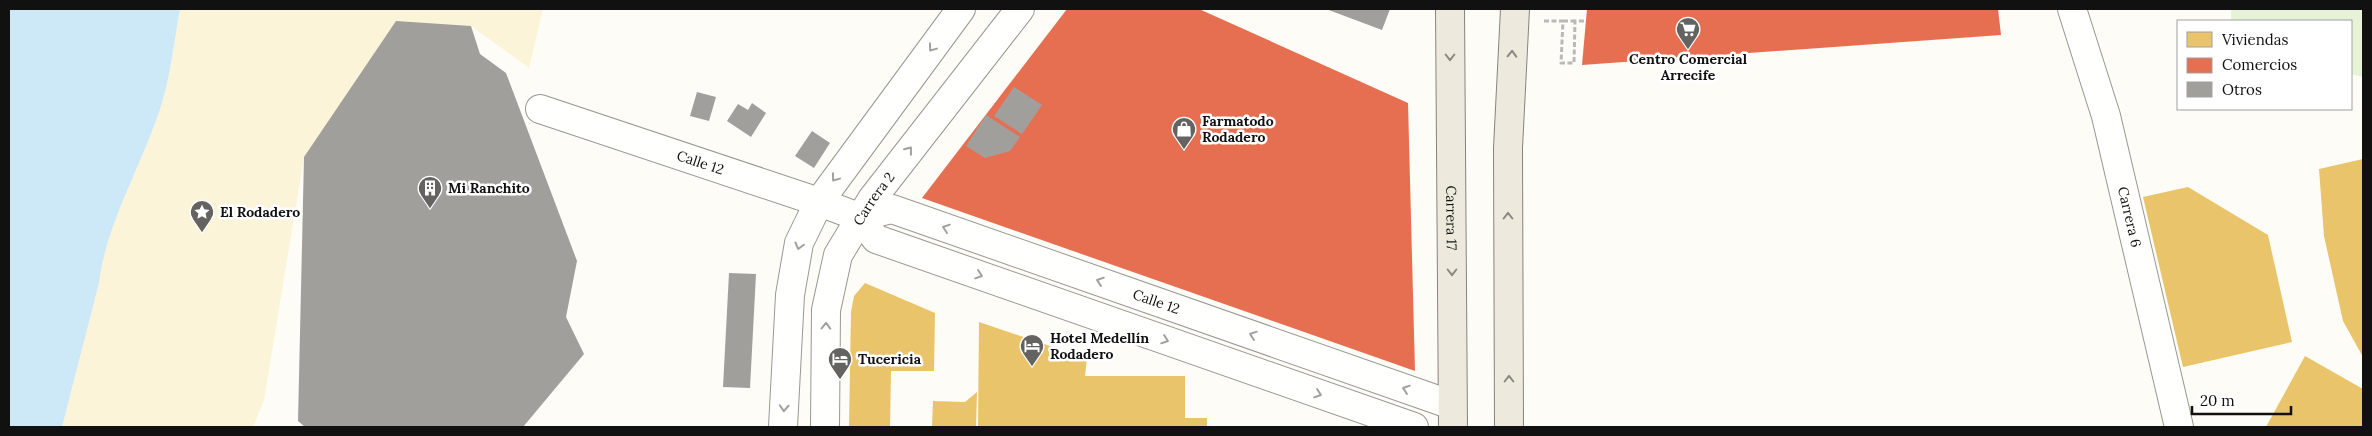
<svg xmlns="http://www.w3.org/2000/svg" width="2372" height="436" font-family="Lora,serif">
	<style>
		.green { fill: #e7f3d7 }
		.sand { fill: #fcf4d9 }
		.water { fill: #cde8f7 }
		.homes { fill: #e9c46a }
		.shops { fill: #e76f51 }
		.building { fill: #a19f9c }
		.lines { fill: none; stroke-linecap: round; stroke-linejoin: round }
		.minor-casing { stroke: #979795; stroke-width: 30 }
		.major-casing { stroke: #858482; stroke-width: 30 }
		.path { stroke: #b9b9b8; stroke-width: 3; stroke-dasharray: 5 2.5; stroke-linecap: butt }
		.minor { stroke: #fffffe; stroke-width: 28 }
		.major { stroke: #ede9dc; stroke-width: 28 }
		.oneway { stroke: #a0a09f }
		.oneway2 { stroke: #8a8881 }
		.labels { text-anchor: middle; stroke-width: 5; stroke-linejoin: round; paint-order: stroke }
		.poi-label { font-size: 14px; font-weight: bold; fill: #111; stroke: #fff; text-anchor: start }
		.street-label { font-size: 14px; fill: #111; stroke: #fff }
	</style>
	<rect width="100%" height="100%" fill="#fdfcf7"/>
	<path class="green" d="M2231,9H2363V77L2351,74V21H2231Z"/>
	<path class="sand" d="M180,9H543L529,68L471,26L304,157L264,400L253,427H62L99,283C106,224 143,163 161,106C171,75 174,41 180,9Z"/>
	<path class="water" d="M9,9H180C174,41 171,75 161,106C143,163 106,224 99,283L62,427H9Z"/>
	<g class="homes">
		<path d="M2363,159V357L2343,321L2324,236L2319,169Z"/>
		<path d="M2188,187L2268,235L2292,342L2183,367L2143,197Z"/>
		<path d="M865,283L935,313L934,371H891L890,427H849L851,312L854,296Z"/>
		<path d="M979,322L1056,348L1055,351L1087,358L1085,376H1185V418H1207V427H978Z"/>
		<path d="M2305,356L2363,389V427H2266Z"/>
		<path d="M977,392L976,427H932L933,401L965,402Z"/>
	</g>
	<g class="shops">
		<path d="M1067,9H1199L1408,103L1415,371L922,198Z"/>
		<path d="M1587,9H1998L2001,35L1582,65Z"/>
	</g>
	<g class="building">
		<path d="M1326,9H1390L1382,30Z"/>
		<path d="M396,21L471,26L480,54L506,73L577,261L566,317L584,354L523,427H305L298,421L304,157Z"/>
		<path d="M1014,87L1042,105L1022,134L994,116Z"/>
		<path d="M697,92L716,97L709,121L690,116Z"/>
		<path d="M752,103L766,113L751,137L727,121L738,104L748,110Z"/>
		<path d="M986,115L1020,137L1010,151L985,158L966,146Z"/>
		<path d="M812,131L830,143L814,168L795,156Z"/>
		<path d="M729,273L756,274L750,388L723,387Z"/>
	</g>
	<g class="lines">
		<g class="minor-casing">
			<g id="minor">
				<path id="s1" d="M2072,9L2106,116L2179,427"/>
				<path id="s2" d="M540,109L819,202L859,217L876,239L1414,427"/>
				<path id="s3" d="M859,217L892,209L1452,405"/>
				<path d="M783,427L790,295L799,243L819,202L961,9"/>
				<path id="s4" d="M825,427L826,310L838,255L872,199L1020,9"/>
			</g>
		</g>
		<g class="major-casing">
			<g id="major">
				<path id="s5" d="M1450,9L1453,427"/>
				<path d="M1509,427L1508,148L1515,9"/>
			</g>
		</g>
		<g class="path">
			<path d="M1544,21H1563L1561,63H1574L1575,21H1586"/>
			<path d="M1563,21H1575"/>
		</g>
		<use href="#minor" class="minor"/>
		<use href="#major" class="major"/>
	</g>
	<defs><path id="oneway-chevron" d="M-2-3.5L2.5 0L-2 3.5" fill="none" stroke-width="1.6" stroke-linecap="round" stroke-linejoin="round" transform="scale(1.25)"/></defs>
	<g class="oneway">
		<use href="#oneway-chevron" transform="translate(932 48) rotate(127)"/>
		<use href="#oneway-chevron" transform="translate(909 150) rotate(-52)"/>
		<use href="#oneway-chevron" transform="translate(835 178) rotate(127)"/>
		<use href="#oneway-chevron" transform="translate(946 228) rotate(-161)"/>
		<use href="#oneway-chevron" transform="translate(799 246) rotate(105)"/>
		<use href="#oneway-chevron" transform="translate(979 275) rotate(19)"/>
		<use href="#oneway-chevron" transform="translate(1100 281) rotate(-161)"/>
		<use href="#oneway-chevron" transform="translate(826 326) rotate(-89)"/>
		<use href="#oneway-chevron" transform="translate(1253 335) rotate(-161)"/>
		<use href="#oneway-chevron" transform="translate(1165 340) rotate(19)"/>
		<use href="#oneway-chevron" transform="translate(1406 389) rotate(-161)"/>
		<use href="#oneway-chevron" transform="translate(1318 394) rotate(19)"/>
		<use href="#oneway-chevron" transform="translate(784 408) rotate(93)"/>
	</g>
	<g class="oneway2">
		<use href="#oneway-chevron" transform="translate(1512 54) rotate(-88)"/>
		<use href="#oneway-chevron" transform="translate(1450 57) rotate(90)"/>
		<use href="#oneway-chevron" transform="translate(1508 216) rotate(-90)"/>
		<use href="#oneway-chevron" transform="translate(1452 272) rotate(90)"/>
		<use href="#oneway-chevron" transform="translate(1509 379) rotate(-90)"/>
	</g>
	<defs>
		<g id="supermarket-pin" transform="scale(1.25)"><path d="M0 17L-7.5 6A9.5 9.5 0 1 1 7.5 6Z" fill="#646362" stroke="#fff"/><path d="M-6-5.5h2.5l.6 2H6L4.5 2H-2.5L-4.4-4H-6ZM-1.5 3.2a1.3 1.3 0 1 0 .1 0ZM3 3.2a1.3 1.3 0 1 0 .1 0Z" fill="#fff"/></g>
		<g id="shop-pin" transform="scale(1.25)"><path d="M0 17L-7.5 6A9.5 9.5 0 1 1 7.5 6Z" fill="#646362" stroke="#fff"/><path d="M-5-2.5h2.3a2.7 3.5 0 0 1 5.4 0H5L5.5 6h-11ZM-1.5-2.5h3a1.5 2.3 0 0 0-3 0Z" fill="#fff"/></g>
		<g id="building-pin" transform="scale(1.25)"><path d="M0 17L-7.5 6A9.5 9.5 0 1 1 7.5 6Z" fill="#646362" stroke="#fff"/><path d="M-4-6H4V6H1V3H-1V6H-4ZM-2.5-4.3h1.7v1.8h-1.7ZM.8-4.3h1.7v1.8H.8ZM-2.5-1h1.7V.8h-1.7ZM.8-1h1.7V.8H.8Z" fill="#fff"/></g>
		<g id="sight-pin" transform="scale(1.25)"><path d="M0 17L-7.5 6A9.5 9.5 0 1 1 7.5 6Z" fill="#646362" stroke="#fff"/><path d="M0-6L1.8-2.2L6-1.7L2.9 1.2L3.7 5.4L0 3.3L-3.7 5.4L-2.9 1.2L-6-1.7L-1.8-2.2Z" fill="#fff"/></g>
		<g id="hotel-pin" transform="scale(1.25)"><path d="M0 17L-7.5 6A9.5 9.5 0 1 1 7.5 6Z" fill="#646362" stroke="#fff"/><path d="M-6-4.5h1.5V1H6V5H4.5V3h-9V5H-6ZM-4 0a1.8 1.8 0 1 1 3.6 0ZM.5 0V-2.5h3Q6-2.5 6 0Z" fill="#fff"/></g>
	</defs>
	<g fill-rule="evenodd">
		<use href="#supermarket-pin" x="1688" y="29"/>
		<use href="#shop-pin" x="1184" y="129"/>
		<use href="#building-pin" x="430" y="188"/>
		<use href="#sight-pin" x="202" y="212"/>
		<use href="#hotel-pin" x="1032" y="346"/>
		<use href="#hotel-pin" x="840" y="359"/>
	</g>
	<g class="labels">
		<g class="poi-label">
			<text x="1688" y="64" text-anchor="middle">Centro Comercial<tspan x="1688" dy="16">Arrecife</tspan></text>
			<text x="1202" y="126">Farmatodo<tspan x="1202" dy="16">Rodadero</tspan></text>
			<text x="448" y="193">Mi Ranchito</text>
			<text x="220" y="217">El Rodadero</text>
			<text x="1050" y="343">Hotel Medellín<tspan x="1050" dy="16">Rodadero</tspan></text>
			<text x="858" y="364">Tucericia</text>
		</g>
		<g class="street-label">
			<text dy="5" stroke="none"><textPath href="#s2" startOffset="169">Calle 12</textPath></text>
			<text dy="5" stroke="none"><textPath href="#s4" startOffset="240">Carrera 2</textPath></text>
			<text dy="5" stroke="none"><textPath href="#s1" startOffset="216">Carrera 6</textPath></text>
			<text dy="5" stroke="none"><textPath href="#s5" startOffset="209">Carrera 17</textPath></text>
			<text dy="5" stroke="none"><textPath href="#s3" startOffset="314">Calle 12</textPath></text>
		</g>
	</g>
	<rect width="2372" height="436" fill="none" stroke="#111111" stroke-width="20"/>
	<rect x="2177" y="20" width="175" height="90" fill="#ffffff" stroke="#a0a0a0"/>
	<rect x="2187" y="32" width="25" height="15" fill="#e9c46a" stroke="#a0a0a0"/>
	<text x="2222" y="45" font-size="15" fill="#111111">Viviendas</text>
	<rect x="2187" y="58" width="25" height="15" fill="#e76f51" stroke="#a0a0a0"/>
	<text x="2222" y="70" font-size="15" fill="#111111">Comercios</text>
	<rect x="2187" y="82" width="25" height="15" fill="#a19f9c" stroke="#a0a0a0"/>
	<text x="2222" y="95" font-size="15" fill="#111111">Otros</text>
	<path d="M2192 406v8h99v-8" fill="none" stroke="#111111" stroke-width="2.5"/>
	<text x="2200" y="406" font-size="15" fill="#111111" stroke="#ffffff" stroke-width="4" paint-order="stroke">20 m</text>
</svg>
